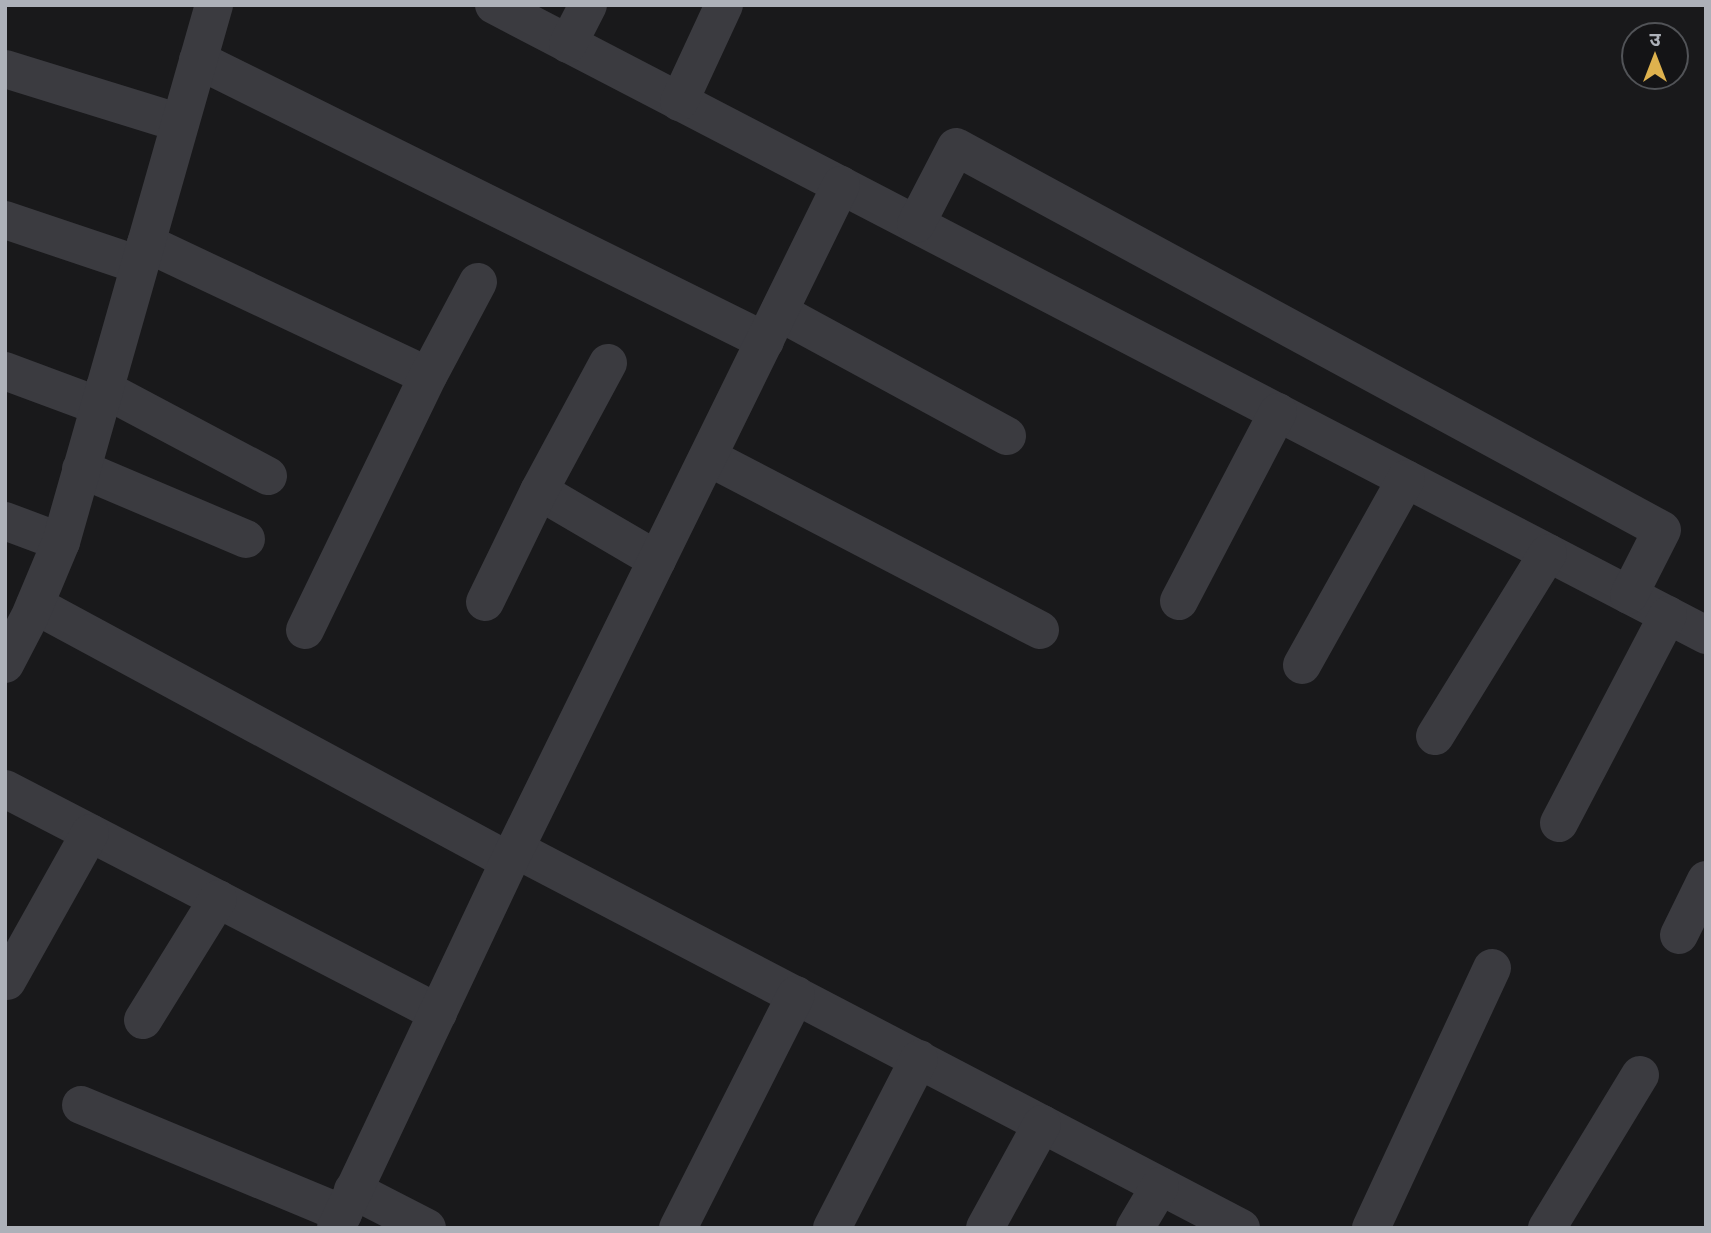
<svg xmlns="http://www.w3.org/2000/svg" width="1711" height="1233" font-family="'Source Sans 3','Noto Sans Devanagari',sans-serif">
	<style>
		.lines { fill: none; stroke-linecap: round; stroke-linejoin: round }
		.minor { stroke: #3b3b40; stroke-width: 38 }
	</style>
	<rect width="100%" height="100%" fill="#19191b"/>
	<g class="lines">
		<g class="minor">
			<path d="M494,5L1706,635"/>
			<path d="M568,44L588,5"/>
			<path d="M198,60L765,341"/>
			<path d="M5,69L180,123"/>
			<path d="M679,102L724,5"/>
			<path d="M5,220L139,265"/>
			<path d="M916,224L956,147L1662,530L1629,595"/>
			<path d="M146,243L428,376"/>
			<path d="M779,312L1007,436"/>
			<path d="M5,371L99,406"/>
			<path d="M104,389L268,476"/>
			<path d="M708,457L1040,630"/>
			<path d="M81,469L246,539"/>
			<path d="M539,491L657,560"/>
			<path d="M5,521L61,542"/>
			<path d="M1179,601L1278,412"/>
			<path d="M485,602L539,491L608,363"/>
			<path d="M35,605L509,861"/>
			<path d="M305,630L428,376L478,282"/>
			<path d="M5,664L30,616L61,542L214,5"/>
			<path d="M1302,665L1406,479"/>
			<path d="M1435,736L1548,553"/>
			<path d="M5,789L438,1013"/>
			<path d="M1559,823L1668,615"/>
			<path d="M515,849L1241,1228"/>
			<path d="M1679,935L1706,880"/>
			<path d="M7,981L90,833"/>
			<path d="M143,1020L218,899"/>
			<path d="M81,1105L343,1214"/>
			<path d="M353,1190L427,1228"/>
			<path d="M336,1228L515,849L841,185"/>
			<path d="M678,1228L796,995"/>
			<path d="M832,1228L919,1059"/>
			<path d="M985,1228L1042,1124"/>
			<path d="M1135,1228L1160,1186"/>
			<path d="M1371,1228L1492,968"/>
			<path d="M1547,1228L1640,1075"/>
		</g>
	</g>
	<rect width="1711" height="1233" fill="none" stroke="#adb1b9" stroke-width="14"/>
	<g transform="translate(1655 56)"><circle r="33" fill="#141416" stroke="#515357" stroke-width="2"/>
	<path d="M0-5L12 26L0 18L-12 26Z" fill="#deb24e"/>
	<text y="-10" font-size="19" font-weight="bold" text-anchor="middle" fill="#adb1b9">उ</text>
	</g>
</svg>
